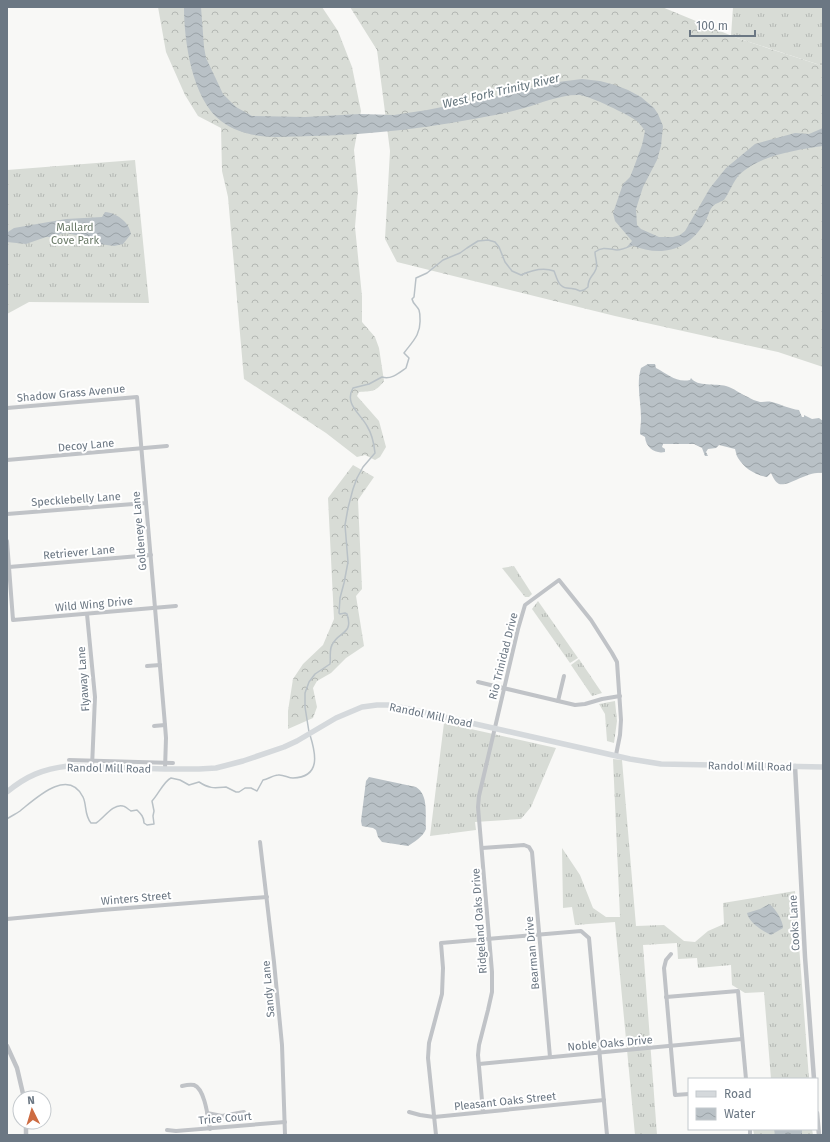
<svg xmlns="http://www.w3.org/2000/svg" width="830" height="1142" font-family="'Fira Sans',sans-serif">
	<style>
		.grass { fill: url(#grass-tufts) }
		.forest { fill: url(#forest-crowns) }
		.water { fill: url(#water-waves) }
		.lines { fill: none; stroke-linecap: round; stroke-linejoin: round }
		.stream { stroke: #b9c1c6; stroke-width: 1.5 }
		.minor { stroke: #c0c3c7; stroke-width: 4 }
		.tertiary { stroke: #c0c3c7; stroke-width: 4.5 }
		.secondary { stroke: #d5d9dc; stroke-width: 5.5 }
		.labels { text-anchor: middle; stroke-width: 4; stroke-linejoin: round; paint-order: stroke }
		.park-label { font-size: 11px; fill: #6b7b69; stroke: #fff }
		.street-label { font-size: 11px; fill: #6b7783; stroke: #fff }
		.water-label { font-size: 12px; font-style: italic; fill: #67777f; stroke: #fff }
	</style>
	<defs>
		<pattern id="grass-tufts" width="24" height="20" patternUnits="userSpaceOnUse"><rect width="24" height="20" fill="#d8dcd6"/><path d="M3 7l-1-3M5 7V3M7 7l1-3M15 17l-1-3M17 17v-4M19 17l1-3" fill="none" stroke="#b3b7b3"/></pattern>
		<pattern id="forest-crowns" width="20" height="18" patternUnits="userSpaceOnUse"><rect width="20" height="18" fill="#d8dcd6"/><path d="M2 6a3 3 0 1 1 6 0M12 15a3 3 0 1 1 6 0" fill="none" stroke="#b3b7b3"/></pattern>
		<pattern id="water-waves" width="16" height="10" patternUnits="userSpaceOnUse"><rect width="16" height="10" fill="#b9c1c6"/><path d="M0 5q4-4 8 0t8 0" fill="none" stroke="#9aa2a6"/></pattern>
	</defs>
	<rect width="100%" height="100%" fill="#f8f8f6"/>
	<g class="grass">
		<path d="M733,7H823V66L731,36Z"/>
		<path d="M135,160L149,303L29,302L7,314V170Z"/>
		<path d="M514,566L532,594L529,597H525L502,568Z"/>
		<path d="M538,601L578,658L570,663L532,609Z"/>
		<path d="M579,659L602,693L592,696L571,665Z"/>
		<path d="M615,701L617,721L614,743L607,741L605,714L599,704Z"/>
		<path d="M444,723L556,748L531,807L521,819L475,822L476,830L430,836Z"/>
		<path d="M613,759L622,760L636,926L664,925L684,941L695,942L708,931L724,924L723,903L795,891L809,1079H771L764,992L745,993L732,985L731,965L698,968L697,958L678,959L677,943L643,945L657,1135H635L615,922L575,925L572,907L563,908L562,848L580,875L593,908L606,917H620Z"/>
		<path d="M753,1129H812L813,1135H754Z"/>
	</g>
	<g class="forest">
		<path d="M158,7H322L338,31L352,67L361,111L354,150L358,191L355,227L362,296V322L375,337L379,348L384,381C376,392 372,391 359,392L357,396L379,421L386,447L380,457L375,460L365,455L357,457L326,433L244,379L228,197L222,171L221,128L198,116L185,95L166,52Z"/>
		<path d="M350,7H662L737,38L823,66V367L778,352L615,316L397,262L385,239L390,151L377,50Z"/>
		<path d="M353,465L374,477L358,500L362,589L356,596L364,646L346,658L331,673L317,681L313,688L317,707L313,718L288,729V711L293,679L303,664L323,645L334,619L328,498Z"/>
	</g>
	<g class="water">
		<path d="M184,7H201L204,47L206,58L216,79L223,94L236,107L252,116L305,117L360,114L394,115L427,110L508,94L550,83L582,79L600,81L615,85L628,90L641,97L654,108L658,114L663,126L661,146L657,160L643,187L636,209L637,225L641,229L659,237H673L680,235L685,231L710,188L726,168L755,144L795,133L809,134L823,128V146C796,150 761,155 740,174C733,181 730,192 724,200C721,202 716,203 713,206C709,210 708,217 705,222C689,250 661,258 632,245L626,248L632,241L615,221L613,213L623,184L630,177L634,167L642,145L645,131C643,128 640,124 637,121C629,115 590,96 580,95C561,94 542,103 524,108C514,111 504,113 495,115C434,127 373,135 312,136C295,136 277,138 260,136C247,134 232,130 221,121C192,99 184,41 184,7Z"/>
		<path d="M105,212C117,213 129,222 131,234L123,244L114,246L92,243L88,238L67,233L60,234L57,237H46L26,244L7,242L8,232L14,228L66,219L102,217Z"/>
		<path d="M648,364H655L656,368C668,374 676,383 690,380L691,378C697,387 716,383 726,386C734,388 740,394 748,397C751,399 756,401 760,402C764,402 767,401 772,402C781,404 789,409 799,410L802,417H804V415L812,419L819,418L823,421V473C809,470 788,487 779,484C775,482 773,477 771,473L767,477C755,475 744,468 738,458C736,455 736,452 735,449L719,445L716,448L708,449L706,452L708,456H705L702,448L694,444H663L662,447L665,449V452C655,454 646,448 645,437L640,434C640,429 641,424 641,418C641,401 636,384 641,368Z"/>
		<path d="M369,777L416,787C429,795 425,815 426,829C423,837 414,842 408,846L382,842L378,837L376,830L373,828L362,826L361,821L366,781Z"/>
		<path d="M769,904C775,908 783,920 783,928L771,935C763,931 749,923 747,913L760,909Z"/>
		<path d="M774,1129H802V1135H775Z"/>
	</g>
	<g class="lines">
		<g class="stream">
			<path d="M309,732L305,707V693L309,682L315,674L330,664C331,658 329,650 332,645C338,631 354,635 347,614L345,613L340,614L339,613L340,598L344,583L348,562L345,525L348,508L353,489L357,478L363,467L375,453C374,443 372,434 367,426C360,413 344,404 353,388L369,384L382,377C391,380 399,373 406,368L409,358L404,353C412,342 421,335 420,319C420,316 420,313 419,310C417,306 413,304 412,299L414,297L416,278L427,273L443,260L460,253L467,248L478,241L488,240L495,242L499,247L505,262L512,271L521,275C532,270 543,267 554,271C557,278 558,287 567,288C574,289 574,288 580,291L584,290L588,287C588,277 593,277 596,269C598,263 595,258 595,252C602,246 609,249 617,250C622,250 628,247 633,245"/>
			<path d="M7,819C11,816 16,814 20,811C35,799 68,767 83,797C87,805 84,815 91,823H96C103,819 113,803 123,806C125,806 129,810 131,811L137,810C141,814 144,817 144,823L147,825L154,824L153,816L154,811L152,801C158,795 164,781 171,778L180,780L189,785L199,782C210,789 214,788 226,787L236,792H239L245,788H251L257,791L263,780C268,779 274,775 278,775C283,774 288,778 293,778C321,777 316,754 310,735"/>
		</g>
		<g class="minor">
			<path d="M7,408L137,397L165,725L166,738L165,769"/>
			<path d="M7,460L167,446"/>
			<path d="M7,514L146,503"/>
			<path d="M7,541L13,620L176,606"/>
			<path d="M9,567L151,555"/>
			<path d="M87,614L95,697L92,767"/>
			<path d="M147,666L160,665"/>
			<path d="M478,682L575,705L585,704L602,699L620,696"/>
			<path d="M558,701L564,676"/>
			<path d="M154,726L165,725"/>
			<path d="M69,760L173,763"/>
			<path d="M260,842L274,962L282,1045L285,1135"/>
			<path d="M482,848L524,845L529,847L532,852L550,1057"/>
			<path d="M7,919L102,910L267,897"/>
			<path d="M671,954L666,960L664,968L675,1095L689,1094"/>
			<path d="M666,997L738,991L746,1079"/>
			<path d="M479,1064L742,1039"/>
			<path d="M182,1086C186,1085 190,1084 194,1085C205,1089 208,1118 210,1129"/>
			<path d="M409,1112L420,1115L434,1117L604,1100"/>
			<path d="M483,1112L478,1055L479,1045L488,1010L492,992V972L478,807L479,796L518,629L525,605L559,580L591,620L612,653L617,662L621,720L620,735L616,755"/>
			<path d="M207,1113L222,1116L244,1112"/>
			<path d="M750,1129V1135"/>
			<path d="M167,1130L176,1131L285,1122"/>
			<path d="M436,1135L428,1058L429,1043L442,994L443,968L441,943L581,931L589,938L607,1135"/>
		</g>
		<g class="tertiary">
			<path d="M795,766L805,957L814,1079"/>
			<path d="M7,1046L17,1068L24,1098"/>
			<path d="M817,1113L819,1135"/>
			<path d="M26,1122V1135"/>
		</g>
		<path class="secondary" d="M7,792C26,776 43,769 68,766L165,769H199L216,768L243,761L284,747L297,741L336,718L362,707L377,705H388L409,709L630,759L661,764L823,767"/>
	</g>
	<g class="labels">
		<g class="park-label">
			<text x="75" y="231">Mallard<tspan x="75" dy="13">Cove Park</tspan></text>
		</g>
		<g class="street-label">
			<text transform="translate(71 393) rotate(-5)" y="4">Shadow Grass Avenue</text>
			<text transform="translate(86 445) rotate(-5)" y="4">Decoy Lane</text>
			<text transform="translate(76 499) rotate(-4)" y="4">Specklebelly Lane</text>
			<text transform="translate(139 531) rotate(-95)" y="4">Goldeneye Lane</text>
			<text transform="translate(79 552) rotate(-5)" y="4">Retriever Lane</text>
			<text transform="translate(94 604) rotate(-5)" y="4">Wild Wing Drive</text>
			<text transform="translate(503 656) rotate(-76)" y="4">Rio Trinidad Drive</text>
			<text transform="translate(83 679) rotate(-94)" y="4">Flyaway Lane</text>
			<text transform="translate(431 715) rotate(12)" y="4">Randol Mill Road</text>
			<text transform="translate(750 766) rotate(1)" y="4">Randol Mill Road</text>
			<text transform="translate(109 768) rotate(1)" y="4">Randol Mill Road</text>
			<text transform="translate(136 898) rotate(-5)" y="4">Winters Street</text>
			<text transform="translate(479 921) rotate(-94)" y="4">Ridgeland Oaks Drive</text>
			<text transform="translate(794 923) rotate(-93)" y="4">Cooks Lane</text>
			<text transform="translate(532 953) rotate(-95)" y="4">Bearman Drive</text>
			<text transform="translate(268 989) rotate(-95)" y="4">Sandy Lane</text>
			<text transform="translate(610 1043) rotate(-5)" y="4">Noble Oaks Drive</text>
			<text transform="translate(505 1101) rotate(-6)" y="4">Pleasant Oaks Street</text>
			<text transform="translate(225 1118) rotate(-5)" y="4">Trice Court</text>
		</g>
		<g class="water-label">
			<text transform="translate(501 91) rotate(-13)" y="4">West Fork Trinity River</text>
		</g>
	</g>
	<rect width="830" height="1142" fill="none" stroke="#6b7783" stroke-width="16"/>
	<rect x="688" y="1078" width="130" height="52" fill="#ffffff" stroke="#c4c9cd"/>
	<rect x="696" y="1091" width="20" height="6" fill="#d5d9dc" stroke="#c4c9cd"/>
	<text x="724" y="1098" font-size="12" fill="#6b7783">Road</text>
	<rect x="696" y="1108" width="20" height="12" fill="url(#water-waves)" stroke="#c4c9cd"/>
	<text x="724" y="1118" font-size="12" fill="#6b7783">Water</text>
	<g transform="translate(32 1110) rotate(355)"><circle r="19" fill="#ffffff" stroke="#c4c9cd"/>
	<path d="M0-3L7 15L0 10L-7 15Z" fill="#cd6b41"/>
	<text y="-6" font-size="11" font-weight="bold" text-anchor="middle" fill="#6b7783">N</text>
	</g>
	<path d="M690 30v6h65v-6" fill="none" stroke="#6b7783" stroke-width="2"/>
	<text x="696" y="30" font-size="12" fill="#6b7783" stroke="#ffffff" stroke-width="3" paint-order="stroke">100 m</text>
</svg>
